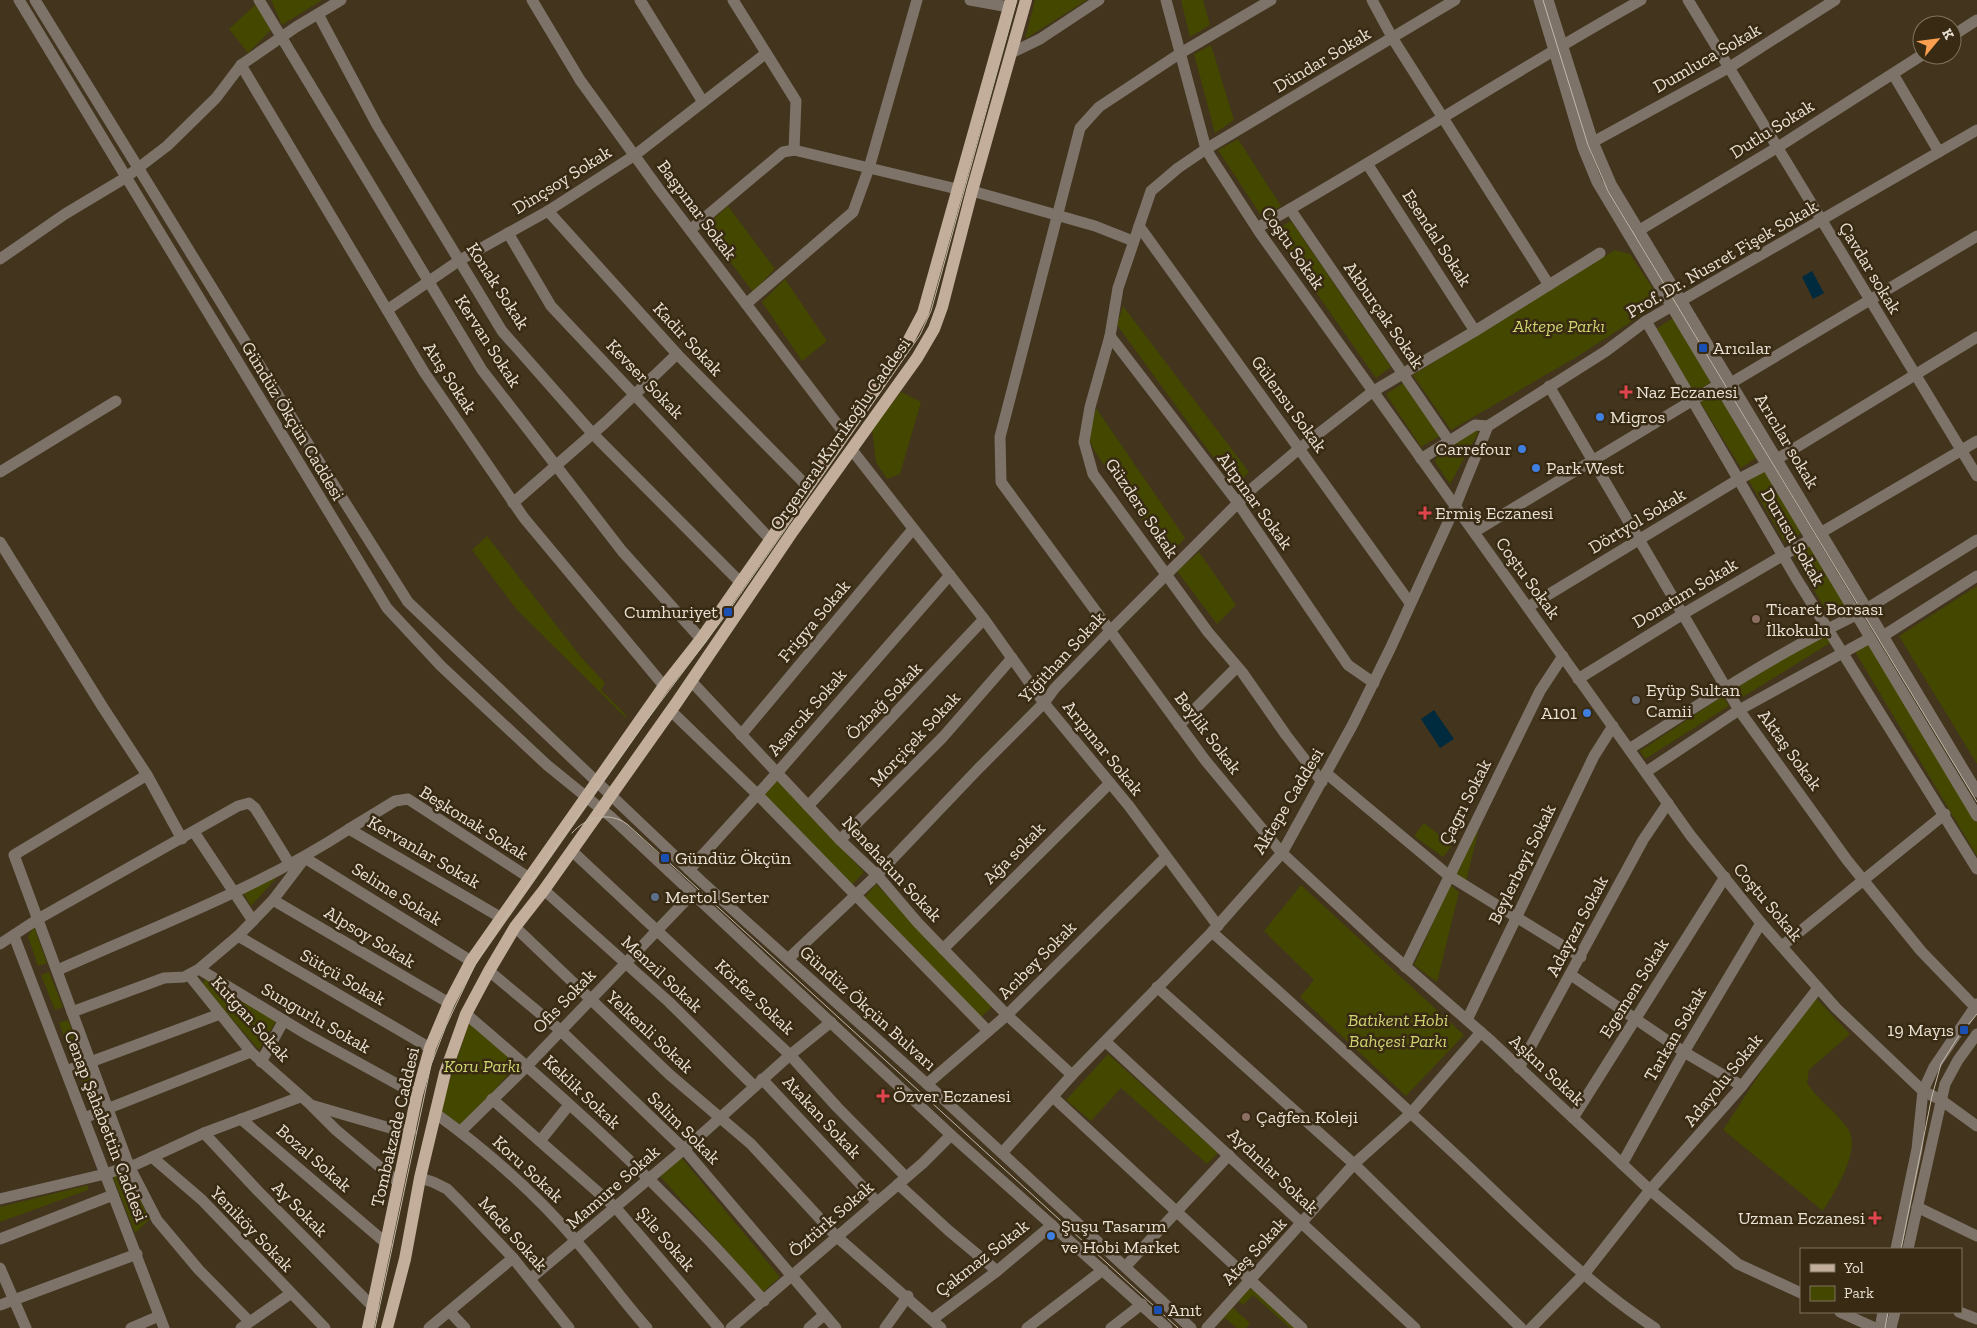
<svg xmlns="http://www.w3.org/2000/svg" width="1977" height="1328" font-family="'Zilla Slab',serif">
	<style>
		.green { fill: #444700 }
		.water { fill: #002a3d }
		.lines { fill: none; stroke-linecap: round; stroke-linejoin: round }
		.minor { stroke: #7d7369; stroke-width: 11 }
		.major { stroke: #c2ae9b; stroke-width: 12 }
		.tram { stroke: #c3baaa; stroke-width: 1 }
		.transit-dot { fill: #1a4fb4; stroke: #382a13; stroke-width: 2 }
		.health-dot { fill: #e0444e; stroke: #382a13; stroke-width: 2 }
		.shop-dot { fill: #3f7fe0; stroke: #382a13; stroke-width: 2 }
		.education-dot { fill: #8d6e63; stroke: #382a13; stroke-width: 2 }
		.worship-dot { fill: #6b7280; stroke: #382a13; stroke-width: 2 }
		.service-dot { fill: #5c6f8a; stroke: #382a13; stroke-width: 2 }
		.labels { text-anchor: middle; stroke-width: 5; stroke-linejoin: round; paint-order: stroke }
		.street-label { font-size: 18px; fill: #e9e1d3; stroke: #382a13 }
		.park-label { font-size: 18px; font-style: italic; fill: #ced572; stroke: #382a13 }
		.poi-label { font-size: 18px; fill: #e9e1d3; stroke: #382a13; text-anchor: start }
	</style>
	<rect width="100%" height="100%" fill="#42341d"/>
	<g class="green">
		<path d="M271,0H322L282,25Z"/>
		<path d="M1035,0H1087L1025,39Z"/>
		<path d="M1181,0H1203L1210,25L1190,37Z"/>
		<path d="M257,3L274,27L248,53L229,29Z"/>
		<path d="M1211,45L1234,120L1215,133L1194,54Z"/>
		<path d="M1238,139L1281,206L1262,217L1218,150Z"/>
		<path d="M728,206L775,269L753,292L704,227Z"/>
		<path d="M1291,221L1391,367L1376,378L1273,231Z"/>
		<path d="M1615,250L1630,254L1662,302L1575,358L1451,430L1413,375Z"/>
		<path d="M785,279L827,341L802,361L762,302Z"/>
		<path d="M1123,306L1249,472L1235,487L1117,325Z"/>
		<path d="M1673,318L1711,382L1694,393L1656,329Z"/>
		<path d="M1405,382L1440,436L1421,447L1386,394Z"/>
		<path d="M1719,391L1758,457L1741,468L1700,402Z"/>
		<path d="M901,392L921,402L900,474L887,479L876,462L872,429Z"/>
		<path d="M1096,408L1185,538L1168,557L1095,452L1089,439Z"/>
		<path d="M1476,428L1478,433L1450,484L1435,462L1439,451Z"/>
		<path d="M1765,469L1803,532L1785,543L1748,479Z"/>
		<path d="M487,536L581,657L605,683L601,690L625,714L627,719L517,610L472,550Z"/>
		<path d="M1810,543L1848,604L1830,617L1792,553Z"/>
		<path d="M1199,552L1236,605L1217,624L1177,571Z"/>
		<path d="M1977,586V764L1899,636Z"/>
		<path d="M1826,633L1830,643L1741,698L1736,688Z"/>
		<path d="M1869,641L1977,822V856L1854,650Z"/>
		<path d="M1723,696L1729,706L1645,759L1640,751Z"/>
		<path d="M777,780L864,872L852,885L762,793Z"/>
		<path d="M1424,823L1452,845L1443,857L1414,836Z"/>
		<path d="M1476,829L1478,831L1477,837L1466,881L1456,876V870Z"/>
		<path d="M278,876L251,906L243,893Z"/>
		<path d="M876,884L993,1006L980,1018L864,898Z"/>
		<path d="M1301,885L1464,1035L1406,1096L1300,997L1314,980L1264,931Z"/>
		<path d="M1450,885L1459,892L1437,982L1414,965Z"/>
		<path d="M34,927L47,963L38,966L28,936Z"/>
		<path d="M49,972L63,1007L55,1010L41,975Z"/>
		<path d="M206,978L276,1021L259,1050L202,984Z"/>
		<path d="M1816,998L1850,1034L1809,1070L1807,1083C1818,1100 1837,1112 1848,1129C1862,1150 1834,1193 1823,1211L1723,1130L1766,1064Z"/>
		<path d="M68,1020L83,1059L74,1062L59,1023Z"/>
		<path d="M469,1023L518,1063L463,1127L440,1110Z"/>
		<path d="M1108,1054L1218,1153L1207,1164L1121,1088L1091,1121L1066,1100Z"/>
		<path d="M86,1066L101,1105L92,1108L78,1070Z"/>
		<path d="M105,1116L120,1155L112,1159L96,1119Z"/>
		<path d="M681,1157L780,1277L763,1292L660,1176Z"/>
		<path d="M126,1173L150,1219L135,1233L113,1177Z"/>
		<path d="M88,1185V1190L0,1222V1207Z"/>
		<path d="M1249,1289H1255L1296,1328H1290L1253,1295L1243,1305L1238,1301Z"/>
		<path d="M1232,1307L1250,1323L1246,1328H1237L1225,1318L1214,1328Z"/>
	</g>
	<g class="water">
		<path d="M1812,271L1824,293L1813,299L1802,277Z"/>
		<path d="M1434,710L1454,739L1440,748L1421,719Z"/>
	</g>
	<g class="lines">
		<g class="minor">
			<path d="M19,0L387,608L441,666L547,765L611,817L951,1135L1167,1328"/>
			<path d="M35,0L313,452L408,602L701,881L927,1084L1191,1328"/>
			<path d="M259,0L482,370L622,551L701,639"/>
			<path d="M532,0L580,80L658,188L844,433"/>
			<path d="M640,0L703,102"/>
			<path d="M733,0L796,101L794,150"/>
			<path d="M970,0L1009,7"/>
			<path d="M1166,0L1206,149L1212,159L1260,233L1691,836L1761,923L1836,1008L1923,1091L1941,1100L1977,1126"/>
			<path d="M1271,0L1179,54L1099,107L1080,128L1000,437L1001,482L1205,760L1282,853L1382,946L1491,1041L1650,1190L1738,1264L1801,1293"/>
			<path d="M1372,0L1393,39L1549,285"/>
			<path d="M1539,0L1583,148L1597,182L1977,816"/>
			<path d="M1548,0L1593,142L1611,184L1977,792"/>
			<path d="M1688,0L1977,476"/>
			<path d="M318,14L377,125L502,331L592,433L740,582"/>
			<path d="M1952,36L1977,20"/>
			<path d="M1011,53L1040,39L1099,0"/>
			<path d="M241,65L424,372L524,518L664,686"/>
			<path d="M1893,74L1939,152"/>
			<path d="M1593,142L1730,67L1835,0"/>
			<path d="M1368,165L1475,331"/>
			<path d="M972,191L1095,226L1133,241"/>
			<path d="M1290,209L1449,441"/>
			<path d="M548,211L677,354L807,486"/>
			<path d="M1139,226L1410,603"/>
			<path d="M1257,228C1386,155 1511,73 1641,0"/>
			<path d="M690,230L783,152L794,150L957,189"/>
			<path d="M1638,231L1778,147L1922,55"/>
			<path d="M508,233L551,306L770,539"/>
			<path d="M0,259L65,214L125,178L167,146L216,98L241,65L296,27L341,0"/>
			<path d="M746,304L853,212L869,168L917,0"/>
			<path d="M387,310L460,260L548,211L635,155L765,54"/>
			<path d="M1646,321L1796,578L1977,869"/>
			<path d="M1110,336L1238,503L1348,665L1374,683"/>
			<path d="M1731,383L1977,236"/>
			<path d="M1549,386L1739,710L1847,860L1921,951L1975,1007"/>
			<path d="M1488,426L1606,351L1646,321L1977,130"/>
			<path d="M852,450L984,619L1044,703L1129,806L1218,926"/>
			<path d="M1421,459L1475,425L1488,426"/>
			<path d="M1777,459L1977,337"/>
			<path d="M0,472L116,401"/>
			<path d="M513,503L606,422L677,354"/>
			<path d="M1474,532L1718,385"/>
			<path d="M1822,532L1977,441"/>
			<path d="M0,542L102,706L147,775L182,839"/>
			<path d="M1528,607L1739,479L1766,465"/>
			<path d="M1868,608L1977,540"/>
			<path d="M1883,636L1977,576"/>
			<path d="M1578,679L1683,614L1811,539"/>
			<path d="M692,682L840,840L877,875L918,923L1007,1015L1072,1075"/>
			<path d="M671,711L758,795L988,1031"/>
			<path d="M1179,725L1237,667"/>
			<path d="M741,735L913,529"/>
			<path d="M1629,749C1703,702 1777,653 1856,615"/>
			<path d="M1646,772L1739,710L1870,638"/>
			<path d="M1326,773L1448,875L1581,957"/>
			<path d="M147,775L14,855L129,1166L157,1220L199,1270L249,1321"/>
			<path d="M1322,782L1286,735L1242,672L1208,632L1093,474L1084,442L1090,407L1110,336L1118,288L1151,191L1178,168L1206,149L1455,0"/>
			<path d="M808,806L984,619"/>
			<path d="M349,829L395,801L408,799L528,877"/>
			<path d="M194,832L253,921"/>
			<path d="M840,840L943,737L1012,658"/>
			<path d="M572,851L790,1055L837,1107L906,1177"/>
			<path d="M305,858L471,961"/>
			<path d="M689,870L777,773L950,575"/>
			<path d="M544,890L669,1002L754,1086"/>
			<path d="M273,900L449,1003"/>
			<path d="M515,927L670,1075L751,1144L836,1236L941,1328"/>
			<path d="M1212,932C1295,1006 1377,1081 1458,1157C1521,1216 1583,1281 1655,1328"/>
			<path d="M14,936L164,1328"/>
			<path d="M238,936L430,1048"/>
			<path d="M0,944L38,919L238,806L249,803L255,808L289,863"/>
			<path d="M1782,946L1945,814"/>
			<path d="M943,949L1110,783"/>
			<path d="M788,959L877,875L979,768L1044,703L1055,688L1111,630L1254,487L1300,448L1372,392L1475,331L1600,253"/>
			<path d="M1405,967L1540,691L1563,656"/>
			<path d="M199,969L308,1035L417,1095"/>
			<path d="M58,970C156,926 259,888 349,829L500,917"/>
			<path d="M489,971L560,1030L684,1149L836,1328"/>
			<path d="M189,975L251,1052L311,1105L390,1128L411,1131"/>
			<path d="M1571,975L1684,1052L1742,1086"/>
			<path d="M1157,987L1354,1164L1521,1328"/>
			<path d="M72,1012L164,978L184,977L199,969L238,936L273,900L305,858"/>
			<path d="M466,1014C571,1103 673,1196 764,1301"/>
			<path d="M1467,1020L1594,756L1613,726"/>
			<path d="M1106,1042L1415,1328"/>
			<path d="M261,1062L284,1020"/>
			<path d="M1519,1068L1643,840L1668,803"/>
			<path d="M66,1071L220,1014"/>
			<path d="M762,1079L877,1202"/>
			<path d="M927,1084L1007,1015L1166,857"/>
			<path d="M1053,1097L1302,1328"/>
			<path d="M492,1099L616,1208L719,1328"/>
			<path d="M312,1106L336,1130L399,1183"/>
			<path d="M435,1113C486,1150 536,1194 577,1242C601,1270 622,1300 647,1328"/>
			<path d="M84,1118L251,1052"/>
			<path d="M1573,1118L1725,877"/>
			<path d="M241,1119L387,1244"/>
			<path d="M461,1131L527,1066L692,894"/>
			<path d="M204,1133L258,1191L374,1308"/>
			<path d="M540,1141L569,1105"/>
			<path d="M1002,1153L1072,1075L1212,932L1282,853L1353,724L1390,649L1455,507L1488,426"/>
			<path d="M152,1157L202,1200L325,1328"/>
			<path d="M1622,1164L1684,1052L1761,923"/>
			<path d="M420,1178L433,1182L447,1189L460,1202L513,1258L569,1328"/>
			<path d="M898,1184L948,1230L997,1271"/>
			<path d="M0,1199L105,1174L137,1164L204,1133L300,1097"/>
			<path d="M1917,1207L1977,1236"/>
			<path d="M0,1239L113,1195"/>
			<path d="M1896,1249L1917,1149L1923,1091L1934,1067L1977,1004"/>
			<path d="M1908,1249L1945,1084L1958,1060L1977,1034"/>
			<path d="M1126,1266L1229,1155"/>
			<path d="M0,1268L26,1328"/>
			<path d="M530,1279L702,1134L790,1055L831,1022"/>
			<path d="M0,1305L137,1254"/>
			<path d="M450,1312L465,1328"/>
			<path d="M1840,1312L1875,1328"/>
			<path d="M1959,1312L1977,1319"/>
			<path d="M933,1319L997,1271L1052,1225"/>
			<path d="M131,1328L159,1316"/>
			<path d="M241,1328L290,1294"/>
			<path d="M429,1328L513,1258"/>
			<path d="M731,1328L923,1163L951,1135"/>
			<path d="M809,1328L824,1315"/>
			<path d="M885,1328L908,1296"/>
			<path d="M1027,1328L1103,1270"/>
			<path d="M1111,1328L1142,1304"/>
			<path d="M1207,1328L1354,1164L1411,1113L1481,1032"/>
			<path d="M1531,1328L1585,1273L1650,1190L1742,1086L1818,988"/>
			<path d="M1880,1328L1883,1312"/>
			<path d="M1891,1328L1895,1312"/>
		</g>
		<g class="major">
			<path d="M368,1328L417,1095L430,1048L449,1003L471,961L664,686L701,639L906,345L923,313L1011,0"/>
			<path d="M387,1328L405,1259L420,1178L445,1073L466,1014L489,971L515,927L544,890L677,702L793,531L917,358L934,329L942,307L972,191L1026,0"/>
		</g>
		<g class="tram">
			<path d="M1543,0L1588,145L1608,191L1977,802"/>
			<path d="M572,833C586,817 609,811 627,824L1178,1328"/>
			<path d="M1901,1249L1932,1096L1941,1064L1958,1037L1977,1014"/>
			<path d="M375,1328L431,1065L446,1026L474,967L497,929L644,724L728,612L920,335L931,311L1017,0"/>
			<path d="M1885,1328L1888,1312"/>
		</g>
	</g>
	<g class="transit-dot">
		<rect x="1698" y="343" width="10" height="10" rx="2.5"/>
		<rect x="723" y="607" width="10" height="10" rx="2.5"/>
		<rect x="660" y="853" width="10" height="10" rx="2.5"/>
		<rect x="1959" y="1025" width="10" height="10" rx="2.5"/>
		<rect x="1153" y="1305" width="10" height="10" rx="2.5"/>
	</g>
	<g class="health-dot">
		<path d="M1623.5 384.5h5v5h5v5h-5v5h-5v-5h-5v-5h5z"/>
		<path d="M1422.5 505.5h5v5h5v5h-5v5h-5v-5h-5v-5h5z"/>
		<path d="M880.5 1088.5h5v5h5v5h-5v5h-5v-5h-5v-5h5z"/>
		<path d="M1872.5 1210.5h5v5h5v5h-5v5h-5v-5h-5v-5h5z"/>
	</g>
	<g class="shop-dot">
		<circle cx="1600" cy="417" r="5"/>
		<circle cx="1522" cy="449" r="5"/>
		<circle cx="1536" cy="468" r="5"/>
		<circle cx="1587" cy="713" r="5"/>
		<circle cx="1051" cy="1236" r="5"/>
	</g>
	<g class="education-dot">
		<circle cx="1756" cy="619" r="5"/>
		<circle cx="1246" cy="1117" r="5"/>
	</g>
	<circle class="worship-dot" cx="1636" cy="700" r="5"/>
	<circle class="service-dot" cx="655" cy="897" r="5"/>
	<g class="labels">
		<g class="street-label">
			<text transform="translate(1707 58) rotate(-30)" y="6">Dumluca Sokak</text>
			<text transform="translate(1322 60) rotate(-31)" y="6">Dündar Sokak</text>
			<text transform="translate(1772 129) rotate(-32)" y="6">Dutlu Sokak</text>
			<text transform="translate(562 180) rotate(-32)" y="6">Dinçsoy Sokak</text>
			<text transform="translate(697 210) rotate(53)" y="6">Başpınar Sokak</text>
			<text transform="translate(1437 238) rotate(57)" y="6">Esendal Sokak</text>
			<text transform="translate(1293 248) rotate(55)" y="6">Coştu Sokak</text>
			<text transform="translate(1722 259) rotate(-30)" y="6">Prof. Dr. Nusret Fişek Sokak</text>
			<text transform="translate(1870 268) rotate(59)" y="6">Çavdar sokak</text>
			<text transform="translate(498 286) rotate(57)" y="6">Konak Sokak</text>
			<text transform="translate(1384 315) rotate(55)" y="6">Akburçak Sokak</text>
			<text transform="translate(688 339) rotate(47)" y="6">Kadir Sokak</text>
			<text transform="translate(488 341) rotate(57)" y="6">Kervan Sokak</text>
			<text transform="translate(450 378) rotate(57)" y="6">Atış Sokak</text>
			<text transform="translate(645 379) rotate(46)" y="6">Kevser Sokak</text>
			<text transform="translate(1289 404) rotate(54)" y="6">Gülensu Sokak</text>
			<text transform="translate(293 421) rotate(59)" y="6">Gündüz Ökçün Caddesi</text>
			<text transform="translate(840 434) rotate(-55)" y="6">Orgeneral Kıvrıkoğlu Caddesi</text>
			<text transform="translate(1787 441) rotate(59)" y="6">Arıcılar sokak</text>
			<text transform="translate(1255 501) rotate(54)" y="6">Altpınar Sokak</text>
			<text transform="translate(1142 508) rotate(56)" y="6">Güzdere Sokak</text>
			<text transform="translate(1637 521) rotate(-31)" y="6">Dörtyol Sokak</text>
			<text transform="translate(1793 537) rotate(60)" y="6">Durusu Sokak</text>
			<text transform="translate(1528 578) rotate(54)" y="6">Coştu Sokak</text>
			<text transform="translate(1685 593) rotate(-31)" y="6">Donatım Sokak</text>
			<text transform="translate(814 621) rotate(-50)" y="6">Frigya Sokak</text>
			<text transform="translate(1062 657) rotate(-47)" y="6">Yiğithan Sokak</text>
			<text transform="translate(884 701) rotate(-46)" y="6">Özbağ Sokak</text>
			<text transform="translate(807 712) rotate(-49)" y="6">Asarcık Sokak</text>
			<text transform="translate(1208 733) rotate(53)" y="6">Beylik Sokak</text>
			<text transform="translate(915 739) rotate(-47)" y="6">Morçiçek Sokak</text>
			<text transform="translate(1103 748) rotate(51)" y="6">Arıpınar Sokak</text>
			<text transform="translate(1790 750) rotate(54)" y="6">Aktaş Sokak</text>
			<text transform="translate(1288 801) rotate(-59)" y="6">Aktepe Caddesi</text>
			<text transform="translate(1465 802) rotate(-63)" y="6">Çagrı Sokak</text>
			<text transform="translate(474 823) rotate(32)" y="6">Beşkonak Sokak</text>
			<text transform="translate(424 852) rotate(30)" y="6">Kervanlar Sokak</text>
			<text transform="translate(1014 853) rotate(-45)" y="6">Ağa sokak</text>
			<text transform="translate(1522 864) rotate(-64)" y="6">Beylerbeyi Sokak</text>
			<text transform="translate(892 869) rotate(47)" y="6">Nenehatun Sokak</text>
			<text transform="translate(397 894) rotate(32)" y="6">Selime Sokak</text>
			<text transform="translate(1768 902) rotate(50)" y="6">Coştu Sokak</text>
			<text transform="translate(1577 926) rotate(-62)" y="6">Adayazı Sokak</text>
			<text transform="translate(370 937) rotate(31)" y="6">Alpsoy Sokak</text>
			<text transform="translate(1037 960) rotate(-45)" y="6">Acıbey Sokak</text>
			<text transform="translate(662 974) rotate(43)" y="6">Menzil Sokak</text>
			<text transform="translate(343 977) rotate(30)" y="6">Sütçü Sokak</text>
			<text transform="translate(1634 988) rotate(-58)" y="6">Egemen Sokak</text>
			<text transform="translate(755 997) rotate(43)" y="6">Körfez Sokak</text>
			<text transform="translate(564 1001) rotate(-46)" y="6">Ofis Sokak</text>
			<text transform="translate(868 1008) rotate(42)" y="6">Gündüz Ökçün Bulvarı</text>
			<text transform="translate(316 1018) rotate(30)" y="6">Sungurlu Sokak</text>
			<text transform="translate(251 1019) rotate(48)" y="6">Kutgan Sokak</text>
			<text transform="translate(650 1032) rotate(43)" y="6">Yelkenli Sokak</text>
			<text transform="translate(1675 1034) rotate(-60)" y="6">Tarkan Sokak</text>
			<text transform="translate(1547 1070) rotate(43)" y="6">Aşkın Sokak</text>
			<text transform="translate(1723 1080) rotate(-51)" y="6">Adayolu Sokak</text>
			<text transform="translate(582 1092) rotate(43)" y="6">Keklik Sokak</text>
			<text transform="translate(822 1117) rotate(47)" y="6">Atakan Sokak</text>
			<text transform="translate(106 1126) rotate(69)" y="6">Cenap Şahabettin Caddesi</text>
			<text transform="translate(395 1127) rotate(-77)" y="6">Tombakzade Caddesi</text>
			<text transform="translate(684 1128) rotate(45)" y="6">Salim Sokak</text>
			<text transform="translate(314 1158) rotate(41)" y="6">Bozal Sokak</text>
			<text transform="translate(528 1169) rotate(43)" y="6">Koru Sokak</text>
			<text transform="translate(1273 1171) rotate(43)" y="6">Aydınlar Sokak</text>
			<text transform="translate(613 1187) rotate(-41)" y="6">Mamure Sokak</text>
			<text transform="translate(300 1209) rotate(45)" y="6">Ay Sokak</text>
			<text transform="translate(831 1219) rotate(-41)" y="6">Öztürk Sokak</text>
			<text transform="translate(252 1229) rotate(46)" y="6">Yeniköy Sokak</text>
			<text transform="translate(513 1234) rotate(48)" y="6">Mede Sokak</text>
			<text transform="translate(666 1239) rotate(49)" y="6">Şile Sokak</text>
			<text transform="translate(1254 1251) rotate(-47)" y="6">Ateş Sokak</text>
			<text transform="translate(982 1258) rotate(-38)" y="6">Çakmaz Sokak</text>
		</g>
		<g class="park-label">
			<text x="1559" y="332">Aktepe Parkı</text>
			<text x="1398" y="1026">Batıkent Hobi<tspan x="1398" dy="21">Bahçesi Parkı</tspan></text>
			<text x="482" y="1072">Koru Parkı</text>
		</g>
		<g class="poi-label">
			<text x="1713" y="354">Arıcılar</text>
			<text x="1636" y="398">Naz Eczanesi</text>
			<text x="1610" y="423">Migros</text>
			<text x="1512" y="455" text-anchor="end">Carrefour</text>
			<text x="1546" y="474">Park West</text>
			<text x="1435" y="519">Ermiş Eczanesi</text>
			<text x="1766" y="615">Ticaret Borsası<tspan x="1766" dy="21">İlkokulu</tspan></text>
			<text x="718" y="618" text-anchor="end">Cumhuriyet</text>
			<text x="1646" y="696">Eyüp Sultan<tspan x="1646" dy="21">Camii</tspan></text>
			<text x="1577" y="719" text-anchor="end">A101</text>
			<text x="675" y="864">Gündüz Ökçün</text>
			<text x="665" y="903">Mertol Serter</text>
			<text x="1954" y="1036" text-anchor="end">19 Mayıs</text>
			<text x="893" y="1102">Özver Eczanesi</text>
			<text x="1256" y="1123">Çağfen Koleji</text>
			<text x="1865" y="1224" text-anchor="end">Uzman Eczanesi</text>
			<text x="1061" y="1232">Şuşu Tasarım<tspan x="1061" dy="21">ve Hobi Market</tspan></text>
			<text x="1168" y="1316">Anıt</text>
		</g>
	</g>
	<rect x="1800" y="1248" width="162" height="65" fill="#382a13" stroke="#7f7360"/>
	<rect x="1810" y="1264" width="25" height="8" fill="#c2ae9b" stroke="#7f7360"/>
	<text x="1844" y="1273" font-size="15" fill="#e9e1d3">Yol</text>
	<rect x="1810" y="1286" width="25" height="15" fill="#444700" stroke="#7f7360"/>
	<text x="1844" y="1298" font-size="15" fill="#e9e1d3">Park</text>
	<g transform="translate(1937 40) rotate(61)"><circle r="24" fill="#382a13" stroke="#7f7360"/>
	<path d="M0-4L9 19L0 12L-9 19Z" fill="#fa9f4f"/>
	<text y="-8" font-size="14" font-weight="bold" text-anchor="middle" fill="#e9e1d3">K</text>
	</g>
</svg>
